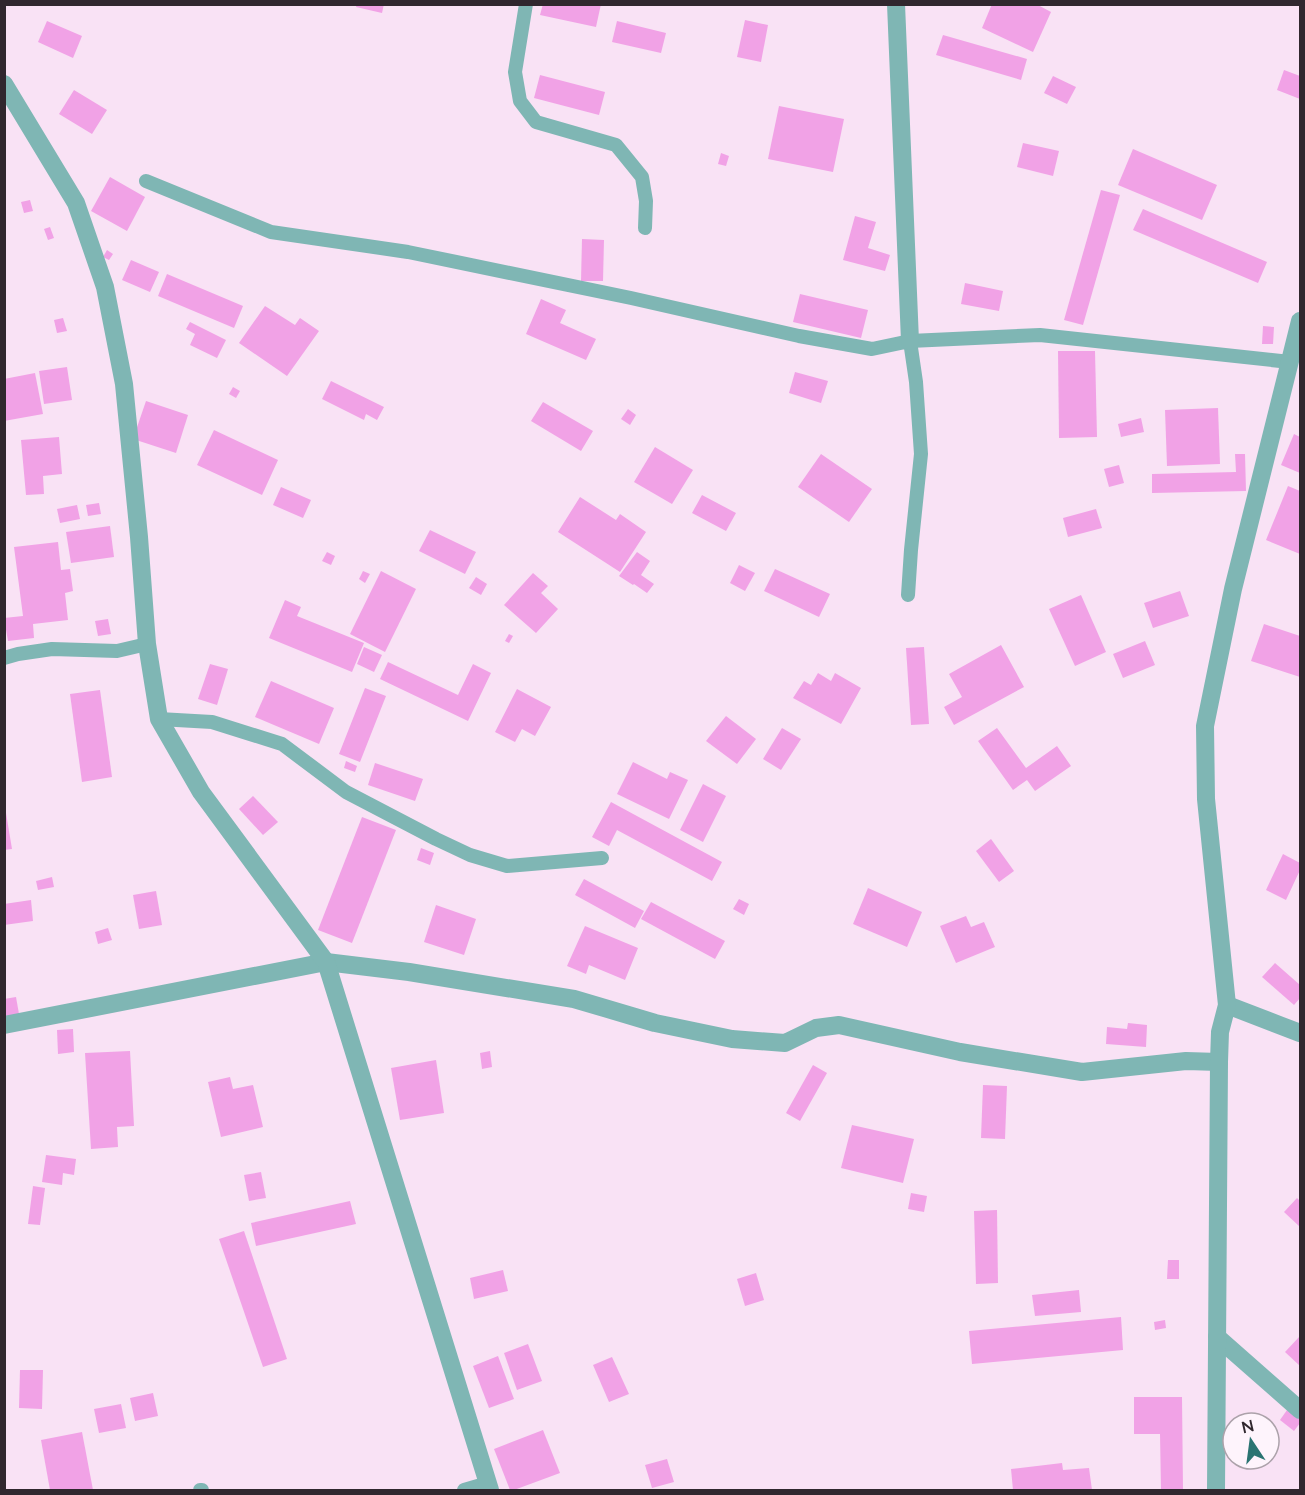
<svg xmlns="http://www.w3.org/2000/svg" width="1305" height="1495" font-family="Lato,sans-serif">
	<style>
		.building { fill: #f1a2e6 }
		.lines { fill: none; stroke-linecap: round; stroke-linejoin: round }
		.service { stroke: #7fb6b4; stroke-width: 14 }
		.minor { stroke: #7fb6b4; stroke-width: 18 }
		.tertiary { stroke: #7fb6b4; stroke-width: 18 }
	</style>
	<rect width="100%" height="100%" fill="#f9e2f5"/>
	<g class="building">
		<path d="M357,4H384L382,13L356,7Z"/>
		<path d="M543,4H601L596,27L540,15Z"/>
		<path d="M992,4H1036L1051,12L1033,52L982,28Z"/>
		<path d="M745,20L768,25L761,62L737,57Z"/>
		<path d="M47,21L82,36L73,58L38,42Z"/>
		<path d="M617,21L666,33L661,53L612,42Z"/>
		<path d="M943,35L1027,59L1021,80L936,55Z"/>
		<path d="M1284,70L1300,76V99L1277,90Z"/>
		<path d="M540,75L605,92L599,115L534,98Z"/>
		<path d="M1053,76L1076,87L1067,104L1044,93Z"/>
		<path d="M74,90L107,110L92,134L59,114Z"/>
		<path d="M779,106L844,119L833,172L768,159Z"/>
		<path d="M1023,143L1059,151L1053,176L1017,167Z"/>
		<path d="M1133,149L1217,185L1202,220L1118,185Z"/>
		<path d="M721,153L729,156L726,166L718,164Z"/>
		<path d="M110,177L145,197L127,231L91,211Z"/>
		<path d="M1101,190L1120,195L1083,325L1064,320Z"/>
		<path d="M30,200L33,211L24,213L21,202Z"/>
		<path d="M1143,209L1267,262L1258,283L1133,230Z"/>
		<path d="M855,216L876,222L868,248L890,255L885,271L843,260Z"/>
		<path d="M50,227L54,238L48,240L44,229Z"/>
		<path d="M582,239L604,240L603,281H581Z"/>
		<path d="M107,250L113,254L109,260L103,257Z"/>
		<path d="M131,260L159,272L150,292L122,280Z"/>
		<path d="M167,274L243,306L234,328L158,296Z"/>
		<path d="M965,283L1003,291L999,311L961,304Z"/>
		<path d="M800,294L868,310L861,338L793,322Z"/>
		<path d="M541,299L566,310L560,323L596,339L586,360L526,334Z"/>
		<path d="M265,306L295,325L300,318L319,331L287,376L239,343Z"/>
		<path d="M63,318L67,331L57,333L54,320Z"/>
		<path d="M190,322L226,340L217,358L190,345L195,334L186,329Z"/>
		<path d="M1263,326L1274,327L1273,344H1262Z"/>
		<path d="M1058,351H1095L1097,437L1059,438Z"/>
		<path d="M67,367L72,400L44,404L39,371Z"/>
		<path d="M795,372L828,381L821,403L789,393Z"/>
		<path d="M35,373L43,414L4,421V379Z"/>
		<path d="M331,381L384,407L377,420L366,414L364,420L322,399Z"/>
		<path d="M233,387L240,391L236,398L229,394Z"/>
		<path d="M146,401L188,415L176,453L133,439Z"/>
		<path d="M543,402L593,431L581,451L531,421Z"/>
		<path d="M1218,408L1220,464L1167,466L1165,410Z"/>
		<path d="M628,409L636,415L630,425L621,419Z"/>
		<path d="M1141,418L1144,432L1121,437L1118,424Z"/>
		<path d="M214,430L278,460L262,495L197,465Z"/>
		<path d="M1294,434L1300,437V473L1281,465Z"/>
		<path d="M59,437L62,474L43,476L44,494L26,495L21,440Z"/>
		<path d="M655,447L693,470L672,504L634,482Z"/>
		<path d="M821,454L872,489L849,522L798,487Z"/>
		<path d="M1235,454H1245L1246,491L1152,493V474L1236,472Z"/>
		<path d="M1119,465L1124,483L1109,487L1104,469Z"/>
		<path d="M1288,486L1300,491V554L1266,540Z"/>
		<path d="M281,487L311,500L303,518L273,505Z"/>
		<path d="M702,495L736,513L726,531L692,513Z"/>
		<path d="M580,497L616,520L620,514L646,532L620,572L558,532Z"/>
		<path d="M99,503L101,514L88,516L86,505Z"/>
		<path d="M77,505L80,519L60,523L57,509Z"/>
		<path d="M1096,509L1102,528L1068,537L1063,518Z"/>
		<path d="M110,526L114,557L71,563L66,532Z"/>
		<path d="M430,530L476,552L465,574L419,551Z"/>
		<path d="M58,542L61,570L70,569L73,591L65,593L68,620L33,624L34,638L8,641L4,618L23,616L14,547Z"/>
		<path d="M327,552L335,556L331,565L322,561Z"/>
		<path d="M637,552L650,561L641,575L654,584L647,593L634,584L633,585L619,576Z"/>
		<path d="M739,565L755,573L745,591L730,583Z"/>
		<path d="M775,569L830,594L819,617L764,591Z"/>
		<path d="M363,571L370,574L365,583L359,579Z"/>
		<path d="M381,571L416,589L385,652L350,634Z"/>
		<path d="M533,573L548,586L541,593L558,609L536,633L504,605Z"/>
		<path d="M476,577L487,584L481,595L469,588Z"/>
		<path d="M1180,591L1189,616L1153,628L1144,603Z"/>
		<path d="M1081,595L1106,652L1075,666L1049,609Z"/>
		<path d="M285,600L301,607L297,616L364,643L352,672L269,638Z"/>
		<path d="M108,619L111,634L98,636L95,621Z"/>
		<path d="M1264,624L1300,636V677L1251,661Z"/>
		<path d="M509,634L513,636L509,643L505,641Z"/>
		<path d="M1145,641L1155,665L1123,678L1113,654Z"/>
		<path d="M1001,645L1024,687L954,725L944,707L962,697L949,674Z"/>
		<path d="M364,647L382,655L374,672L357,664Z"/>
		<path d="M924,647L929,724L911,725L906,648Z"/>
		<path d="M388,662L458,695L473,664L491,673L468,721L380,679Z"/>
		<path d="M210,664L228,669L217,705L198,699Z"/>
		<path d="M818,673L831,681L835,673L861,688L841,724L793,698L804,681L811,685Z"/>
		<path d="M271,681L334,708L319,744L255,717Z"/>
		<path d="M365,688L386,696L360,762L339,754Z"/>
		<path d="M517,689L551,707L535,736L522,729L515,742L495,732Z"/>
		<path d="M100,690L112,777L82,782L70,694Z"/>
		<path d="M726,716L756,739L737,764L706,741Z"/>
		<path d="M782,728L801,739L781,770L763,759Z"/>
		<path d="M997,728L1026,768L1057,746L1071,766L1035,791L1027,780L1013,790L978,741Z"/>
		<path d="M346,761L357,766L355,772L344,768Z"/>
		<path d="M633,762L667,779L670,772L688,780L669,819L617,794Z"/>
		<path d="M375,763L423,779L415,801L368,785Z"/>
		<path d="M703,784L726,796L703,842L680,830Z"/>
		<path d="M253,796L278,822L263,835L239,809Z"/>
		<path d="M611,802L722,862L712,881L617,830L609,846L592,837Z"/>
		<path d="M4,813H6L12,849L4,850Z"/>
		<path d="M362,817L396,830L352,943L318,930Z"/>
		<path d="M991,839L1014,871L999,882L976,851Z"/>
		<path d="M421,848L434,853L430,865L417,860Z"/>
		<path d="M1283,854L1300,863V870L1286,900L1266,890Z"/>
		<path d="M52,877L54,887L38,890L36,881Z"/>
		<path d="M584,879L644,911L635,928L575,895Z"/>
		<path d="M868,888L922,912L907,947L853,924Z"/>
		<path d="M156,891L162,925L139,929L133,895Z"/>
		<path d="M739,899L749,904L744,915L733,909Z"/>
		<path d="M31,900L33,921L4,925V904Z"/>
		<path d="M651,902L725,941L715,959L641,919Z"/>
		<path d="M436,905L476,919L464,955L424,942Z"/>
		<path d="M966,916L971,927L984,922L995,947L956,963L940,926Z"/>
		<path d="M585,926L638,948L625,980L589,965L586,974L567,966Z"/>
		<path d="M108,928L112,940L98,944L95,932Z"/>
		<path d="M1275,963L1300,985V998L1294,1005L1262,977Z"/>
		<path d="M16,997L19,1014L4,1017V999Z"/>
		<path d="M1128,1023L1147,1025L1146,1047L1106,1044L1107,1027L1127,1029Z"/>
		<path d="M73,1029L74,1052L58,1054L57,1030Z"/>
		<path d="M130,1051L134,1126L117,1127L118,1147L91,1149L85,1053Z"/>
		<path d="M490,1051L492,1067L482,1069L480,1053Z"/>
		<path d="M436,1060L444,1113L400,1120L391,1068Z"/>
		<path d="M813,1065L827,1073L800,1121L786,1113Z"/>
		<path d="M230,1077L233,1089L253,1085L263,1127L221,1137L208,1082Z"/>
		<path d="M983,1085L1007,1086L1005,1139L981,1138Z"/>
		<path d="M852,1125L914,1139L903,1183L841,1168Z"/>
		<path d="M46,1155L76,1159L74,1175L63,1173L62,1185L42,1182Z"/>
		<path d="M261,1172L266,1198L249,1201L244,1175Z"/>
		<path d="M33,1186L45,1188L40,1225L28,1224Z"/>
		<path d="M911,1193L927,1196L924,1212L908,1209Z"/>
		<path d="M1297,1198L1300,1201V1227L1284,1212Z"/>
		<path d="M350,1201L356,1224L256,1246L251,1223Z"/>
		<path d="M997,1210L998,1283L976,1284L974,1211Z"/>
		<path d="M244,1231L287,1359L263,1367L219,1239Z"/>
		<path d="M1168,1260H1179V1279H1167Z"/>
		<path d="M503,1270L508,1291L474,1299L470,1278Z"/>
		<path d="M756,1273L764,1300L745,1306L737,1279Z"/>
		<path d="M1079,1290L1081,1312L1035,1316L1032,1295Z"/>
		<path d="M1121,1317L1123,1350L972,1364L969,1331Z"/>
		<path d="M1165,1320L1166,1328L1155,1330L1154,1322Z"/>
		<path d="M1300,1336V1366L1285,1352Z"/>
		<path d="M528,1344L542,1381L517,1390L504,1353Z"/>
		<path d="M498,1356L514,1399L489,1408L473,1366Z"/>
		<path d="M612,1357L629,1394L609,1402L593,1365Z"/>
		<path d="M20,1370H43L42,1409L19,1408Z"/>
		<path d="M153,1393L158,1416L135,1421L130,1398Z"/>
		<path d="M1134,1397H1182L1183,1490H1161L1160,1434H1134Z"/>
		<path d="M121,1404L126,1428L99,1433L94,1409Z"/>
		<path d="M1287,1410L1300,1419V1423L1294,1431L1280,1420Z"/>
		<path d="M543,1430L560,1473L514,1490H510L494,1449Z"/>
		<path d="M82,1432L93,1490H50L41,1440Z"/>
		<path d="M667,1459L674,1482L652,1488L645,1465Z"/>
		<path d="M1062,1463L1063,1470L1089,1468L1092,1490H1013L1011,1469Z"/>
	</g>
	<g class="lines">
		<g class="service">
			<path d="M526,4L515,72L520,101L536,122L616,145L642,177L646,201L645,228"/>
			<path d="M146,181L271,232L408,252L631,298L799,336L872,349L910,341L916,382L921,454L911,550L908,595"/>
			<path d="M910,341L1040,335L1290,362"/>
			<path d="M4,658L18,654L52,649L117,651L147,644"/>
			<path d="M159,719L212,722L282,744L346,792L436,839L470,855L507,866L602,858"/>
			<path d="M200,1490H202"/>
			<path d="M464,1490L488,1483"/>
		</g>
		<g class="minor">
			<path d="M896,4L910,341"/>
			<path d="M1227,1005L1300,1033"/>
			<path d="M4,1025L326,962L409,972L574,999L655,1023L732,1039L785,1043L816,1028L839,1025L960,1052L1082,1072L1186,1061L1219,1062"/>
			<path d="M1217,1337L1300,1410"/>
			<path d="M1216,1490L1219,1062L1220,1032L1227,1005L1206,799L1205,726L1233,589L1300,321"/>
		</g>
		<path class="tertiary" d="M4,84L76,203L105,287L124,384L139,537L147,644L159,719L201,792L326,962L490,1490"/>
	</g>
	<rect width="1305" height="1495" fill="none" stroke="#30272e" stroke-width="12"/>
	<g transform="translate(1251 1441) rotate(347)"><circle r="28" fill="#fef4fc" stroke="#aca2aa" stroke-width="1.5"/>
	<path d="M0-4.5L10 22L0 15L-10 22Z" fill="#2a7472"/>
	<text y="-9" font-size="16" font-weight="bold" text-anchor="middle" fill="#30272e">N</text>
	</g>
</svg>
